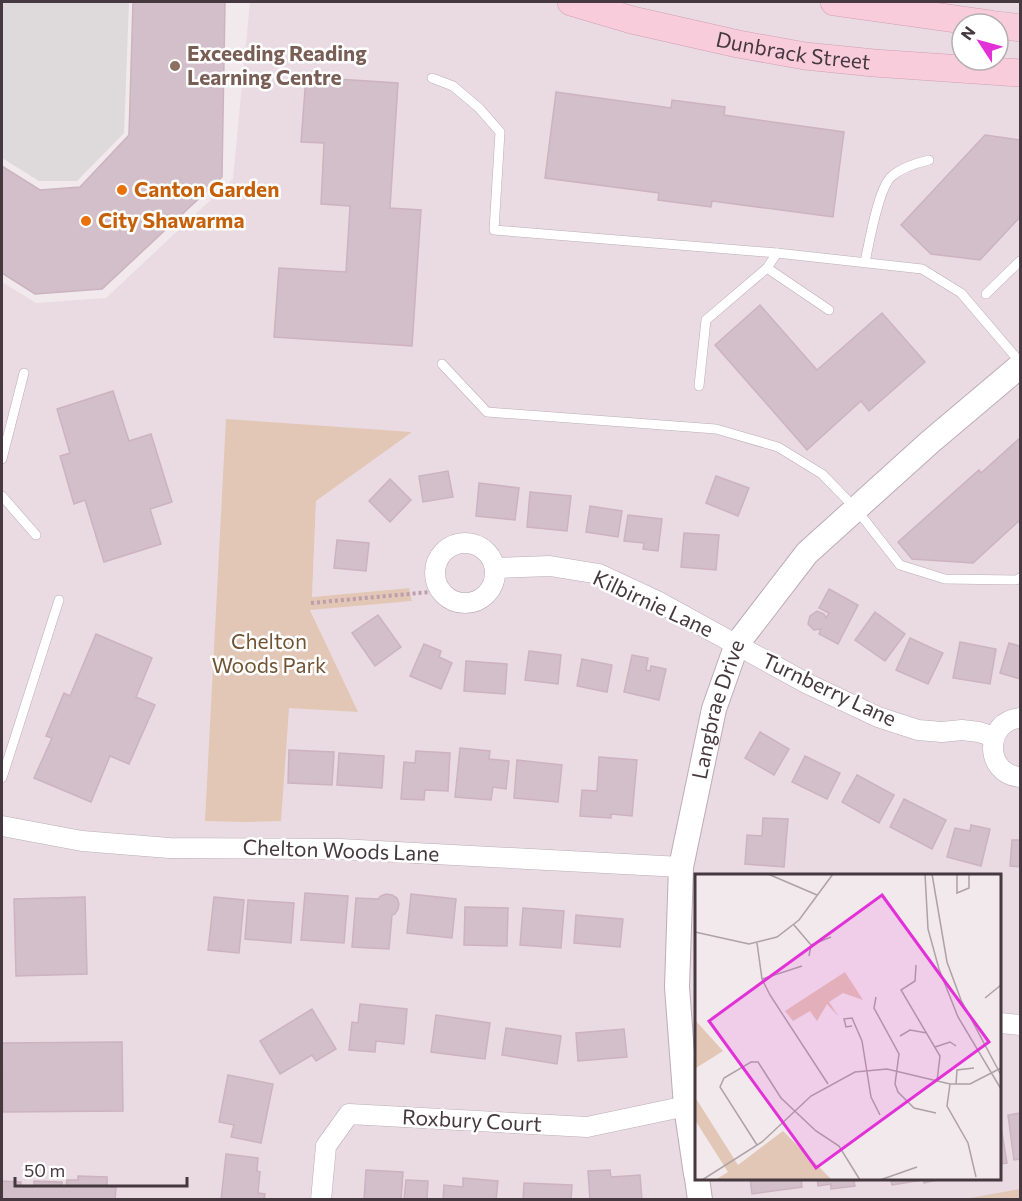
<svg xmlns="http://www.w3.org/2000/svg" width="1022" height="1201" font-family="Commissioner,sans-serif">
	<style>
		.residential { fill: #e9dbe1; fill-rule: evenodd }
		.green { fill: #e2c6b6 }
		.parking { fill: #ded9db }
		.building { fill: #d2bfc9; stroke: #ccb3bf; stroke-width: 1.5 }
		.lines { fill: none; stroke-linecap: round; stroke-linejoin: round }
		.service-casing { stroke: #bdacb4; stroke-width: 10 }
		.minor-casing { stroke: #bdacb4; stroke-width: 21 }
		.tertiary-casing { stroke: #bdacb4; stroke-width: 26 }
		.secondary-casing { stroke: #cf9fb1; stroke-width: 28 }
		.path { stroke: #bd9fac; stroke-width: 4; stroke-dasharray: 3 3; stroke-linecap: butt }
		.service { stroke: #fff; stroke-width: 9 }
		.minor { stroke: #fff; stroke-width: 20 }
		.tertiary { stroke: #fff; stroke-width: 24 }
		.secondary { stroke: #f8ccdb; stroke-width: 27 }
		.education-dot { fill: #8d6e63; stroke: #fff; stroke-width: 2 }
		.food-dot { fill: #e8710a; stroke: #fff; stroke-width: 2 }
		.labels { text-anchor: middle; stroke-width: 5; stroke-linejoin: round; paint-order: stroke }
		.street-label { font-size: 21px; fill: #45383e; stroke: #fff }
		.education-label { font-size: 21px; font-weight: bold; fill: #785e54; stroke: #fff; text-anchor: start }
		.food-label { font-size: 21px; font-weight: bold; fill: #c56008; stroke: #fff; text-anchor: start }
		.park-label { font-size: 21px; fill: #705332; stroke: #fff }
		.inset-road { fill: none; stroke: #ada2a6; stroke-width: 1.5 }
		.view { fill: #e131d7; fill-opacity: 0.15; stroke: #e131d7; stroke-width: 3 }
		.inset-edge { fill: none; stroke: #45383e; stroke-width: 3 }
	</style>
	<rect width="100%" height="100%" fill="#f2e9ec"/>
	<path class="residential" d="M250,2H1020V1189L965,1200L2,1199V282L36,303L106,298L233,179ZM962,24H998V60H962ZM226,420L411,432L316,501L312,597L409,588L412,601L310,609L357,712L289,707ZM696,876H1000V1178H696Z"/>
	<g class="green">
		<path d="M226,419L412,432L316,501L312,597L409,588L412,601L310,610L358,712L289,708L281,821L244,822L205,821Z"/>
		<path d="M1020,1189V1199H965Z"/>
	</g>
	<path class="parking" d="M2,2H129L124,133L77,181H39L2,158Z"/>
	<g class="building">
		<path d="M133,2H225L222,177L102,289L35,294L2,273V166L40,190L80,187L129,135Z"/>
		<path d="M306,77L398,83L390,208L421,210L412,346L274,337L279,268L346,272L350,206L321,204L324,143L301,142Z"/>
		<path d="M556,92L671,108L672,100L725,107L724,115L844,132L833,217L712,201L711,207L658,200L659,193L545,178Z"/>
		<path d="M985,135L1020,140V217L980,260L931,254L901,225Z"/>
		<path d="M760,305L817,370L882,313L925,362L869,411L861,401L807,450L715,345Z"/>
		<path d="M113,391L129,441L151,434L172,502L150,509L161,544L104,562L85,500L74,504L60,456L70,453L57,409Z"/>
		<path d="M1020,438V520L973,563L912,559L898,542L979,470L981,473Z"/>
		<path d="M448,471L453,497L423,502L419,476Z"/>
		<path d="M716,476L749,488L738,516L706,503Z"/>
		<path d="M390,479L411,500L390,522L369,501Z"/>
		<path d="M479,483L519,488L515,520L476,516Z"/>
		<path d="M530,492L571,496L567,531L527,527Z"/>
		<path d="M590,506L622,511L618,537L586,532Z"/>
		<path d="M628,515L662,519L658,551L643,549L644,543L624,541Z"/>
		<path d="M684,533L719,535L716,570L681,567Z"/>
		<path d="M337,540L369,543L366,571L334,568Z"/>
		<path d="M829,589L858,605L838,644L819,634L821,629L814,630L808,624L810,616L817,611L824,614L826,618L829,613L819,608Z"/>
		<path d="M875,612L905,634L885,661L855,640Z"/>
		<path d="M378,615L401,647L375,666L352,633Z"/>
		<path d="M96,634L152,658L136,697L155,705L129,764L110,756L91,802L34,778L52,738L46,736L64,693L70,696Z"/>
		<path d="M910,638L943,653L928,684L896,670Z"/>
		<path d="M960,642L996,649L990,684L953,678Z"/>
		<path d="M1009,643L1020,646V679L1000,673Z"/>
		<path d="M424,644L441,651L439,657L452,663L441,689L410,676Z"/>
		<path d="M529,651L561,655L558,684L525,680Z"/>
		<path d="M632,655L648,658L646,670L650,671L651,666L666,669L659,700L624,692Z"/>
		<path d="M582,659L612,665L607,692L577,686Z"/>
		<path d="M466,661L507,664L505,694L464,691Z"/>
		<path d="M760,732L789,749L774,775L745,758Z"/>
		<path d="M460,748L490,751L489,759L509,761L506,789L493,787L491,800L455,797Z"/>
		<path d="M289,750L334,752L332,785L288,783Z"/>
		<path d="M416,751L450,753L448,791L425,790L424,800L401,799L404,762L415,763Z"/>
		<path d="M339,753L384,756L382,788L337,785Z"/>
		<path d="M805,756L840,773L827,799L792,782Z"/>
		<path d="M599,757L637,760L632,816L611,814V818L580,816L582,790L597,791Z"/>
		<path d="M517,760L562,765L558,802L514,798Z"/>
		<path d="M857,775L894,795L879,823L842,802Z"/>
		<path d="M904,799L946,820L932,849L890,827Z"/>
		<path d="M763,818L788,819L784,867L745,864L747,835L762,836Z"/>
		<path d="M971,825L990,829L981,866L947,857L955,828L970,831Z"/>
		<path d="M1012,840H1020V867L1010,866Z"/>
		<path d="M305,893L348,896L344,943L301,940Z"/>
		<path d="M386,894L392,895L397,898L399,904L398,909L395,914L392,915L389,949L352,947L356,898L378,899L381,896Z"/>
		<path d="M411,894L456,899L452,938L407,933Z"/>
		<path d="M85,897L87,974L16,976L14,899Z"/>
		<path d="M214,897L244,900L239,953L208,950Z"/>
		<path d="M248,900L294,903L291,943L245,939Z"/>
		<path d="M465,907L508,908L507,946L464,945Z"/>
		<path d="M523,908L564,911L561,948L520,945Z"/>
		<path d="M576,915L623,919L620,947L574,943Z"/>
		<path d="M360,1004L407,1009L404,1044L376,1041L375,1052L349,1050L352,1022L358,1023Z"/>
		<path d="M312,1009L336,1049L316,1061L312,1055L280,1074L260,1041Z"/>
		<path d="M436,1015L490,1023L485,1059L431,1052Z"/>
		<path d="M506,1028L561,1036L557,1064L502,1055Z"/>
		<path d="M624,1029L627,1057L578,1061L576,1033Z"/>
		<path d="M122,1042L123,1111L3,1112L2,1043Z"/>
		<path d="M228,1075L273,1084L261,1143L231,1137L234,1125L219,1122Z"/>
		<path d="M1020,1113V1159L1014,1160L1008,1115Z"/>
		<path d="M1000,1121L1007,1163L1000,1164Z"/>
		<path d="M226,1154L258,1158L257,1171L260,1172L258,1193L265,1194L264,1200H221Z"/>
		<path d="M366,1170L403,1172L401,1200H364Z"/>
		<path d="M610,1170L611,1177L640,1175L642,1200H590L588,1171Z"/>
		<path d="M78,1176L107,1177V1187H116L115,1200H2V1181L21,1182V1187H34V1181L62,1182V1186H66L67,1180H78Z"/>
		<path d="M463,1178L498,1181L496,1200H443L444,1185L463,1187Z"/>
		<path d="M750,1178H801L802,1187L752,1194Z"/>
		<path d="M817,1178H865L866,1179L854,1181L855,1186L831,1189V1184L818,1186Z"/>
		<path d="M890,1178H938V1180L924,1183L923,1180L892,1185Z"/>
		<path d="M406,1180L428,1181L427,1200H404Z"/>
		<path d="M524,1183L572,1185L571,1200H523Z"/>
	</g>
	<g class="lines">
		<g class="service-casing">
			<g id="service">
				<path d="M432,78L453,86L479,108L500,132L494,230L777,253L922,269L961,293L1020,362"/>
				<path d="M865,262C869,244 878,189 891,177C901,168 916,163 929,160"/>
				<path d="M767,268L829,310"/>
				<path d="M986,294L1020,261"/>
				<path d="M442,364L487,412L716,429L778,447L822,474L856,509L900,565L945,579L1016,580L1020,578"/>
				<path d="M699,386L706,320L767,268L777,253"/>
				<path d="M2,459L24,373"/>
				<path d="M2,496L36,535"/>
				<path d="M2,778L59,600"/>
			</g>
		</g>
		<g class="minor-casing">
			<g id="minor">
				<circle cx="465" cy="573" r="30"/>
				<path d="M495,568L550,566L599,574L657,601L806,683L878,717L918,730L942,732L962,730L979,732L994,737"/>
				<path d="M1020,718C984,721 984,774 1020,777"/>
				<path d="M2,826L82,841L169,848L340,849L681,867"/>
				<path d="M1000,1023L1020,1025"/>
				<path d="M321,1200L326,1146L349,1114L587,1127L696,1104"/>
			</g>
		</g>
		<g class="tertiary-casing">
			<g id="tertiary">
				<path id="s1" d="M696,1174L686,1106L677,987L681,867L714,709L737,644L807,553L930,442L1020,366"/>
				<path d="M697,1178L700,1200"/>
			</g>
		</g>
		<g class="secondary-casing">
			<g id="secondary">
				<path id="s2" d="M571,2L632,20L738,44L805,56L874,63L1020,73"/>
				<path d="M834,2L991,24"/>
				<path d="M998,25L1020,28"/>
			</g>
		</g>
		<path class="path" d="M311,603L441,591"/>
		<use href="#service" class="service"/>
		<use href="#minor" class="minor"/>
		<use href="#tertiary" class="tertiary"/>
		<use href="#secondary" class="secondary"/>
	</g>
	<circle class="education-dot" cx="175" cy="66" r="6"/>
	<g class="food-dot">
		<circle cx="122" cy="190" r="6"/>
		<circle cx="86" cy="221" r="6"/>
	</g>
	<g class="labels">
		<g class="street-label">
			<text dy="7" stroke="none"><textPath href="#s2" startOffset="228">Dunbrack Street</textPath></text>
			<text transform="translate(653 604) rotate(25)" y="7">Kilbirnie Lane</text>
			<text transform="translate(829 690) rotate(25)" y="7">Turnberry Lane</text>
			<text dy="7" stroke="none"><textPath href="#s1" startOffset="470">Langbrae Drive</textPath></text>
			<text transform="translate(341 851) rotate(2)" y="7">Chelton Woods Lane</text>
			<text transform="translate(472 1121) rotate(3)" y="7">Roxbury Court</text>
		</g>
		<g class="education-label">
			<text x="187" y="61">Exceeding Reading<tspan x="187" dy="24">Learning Centre</tspan></text>
		</g>
		<g class="food-label">
			<text x="134" y="197">Canton Garden</text>
			<text x="98" y="228">City Shawarma</text>
		</g>
		<g class="park-label">
			<text x="269" y="649">Chelton<tspan x="269" dy="24">Woods Park</tspan></text>
		</g>
	</g>
	<g transform="translate(695 874)">
		<rect width="306" height="306" fill="#f2e9ec"/>
		<path d="M150,98L168,126L148,119L134,128L144,143L132,130L122,147L115,137L98,147L90,137ZM0,146L28,177L1,194L0,200ZM0,223L43,291L88,257L137,306H20L33,298L0,246Z" fill="#e2c6b6"/>
		<path class="inset-road" d="M73,0L122,21M230,0L233,55L244,95L263,143L306,215M237,0L252,88L266,126L306,201M262,0V19L274,14V0M99,51L116,71M0,58L54,70L82,63L104,46L138,0M62,69L67,105L75,121L133,210M114,82L116,71L136,63M221,91L220,107L206,116L245,182L242,207M67,105L107,92M181,123L179,134L204,180L200,210L203,218L219,234L241,239M290,124L306,111M157,152L151,153L149,145L157,144L167,167L176,223L185,241M205,162L215,156L232,159M240,173L255,168L261,172M255,210L252,232L273,269L281,303M261,210L262,196L279,194M62,271L25,213L29,204L56,188H63L86,224L121,257L144,272L165,306M7,306L67,268L116,222L160,198L192,195L255,210H275L306,194M185,306L222,293"/>
		<path class="view" d="M187,21L294,168L121,294L14,147Z"/>
		<rect width="306" height="306" class="inset-edge"/>
	</g>
	<rect width="1022" height="1201" fill="none" stroke="#45383e" stroke-width="6"/>
	<g transform="translate(980 42) rotate(306)"><circle r="28" fill="#ffffff" stroke="#b5afb2" stroke-width="1.5"/>
	<path d="M0-4.5L10 22L0 15L-10 22Z" fill="#e131d7"/>
	<text y="-9" font-size="16" font-weight="bold" text-anchor="middle" fill="#45383e">N</text>
	</g>
	<path d="M15 1177v9h172v-9" fill="none" stroke="#45383e" stroke-width="3"/>
	<text x="24" y="1177" font-size="18" fill="#45383e" stroke="#ffffff" stroke-width="4.5" paint-order="stroke">50 m</text>
</svg>
